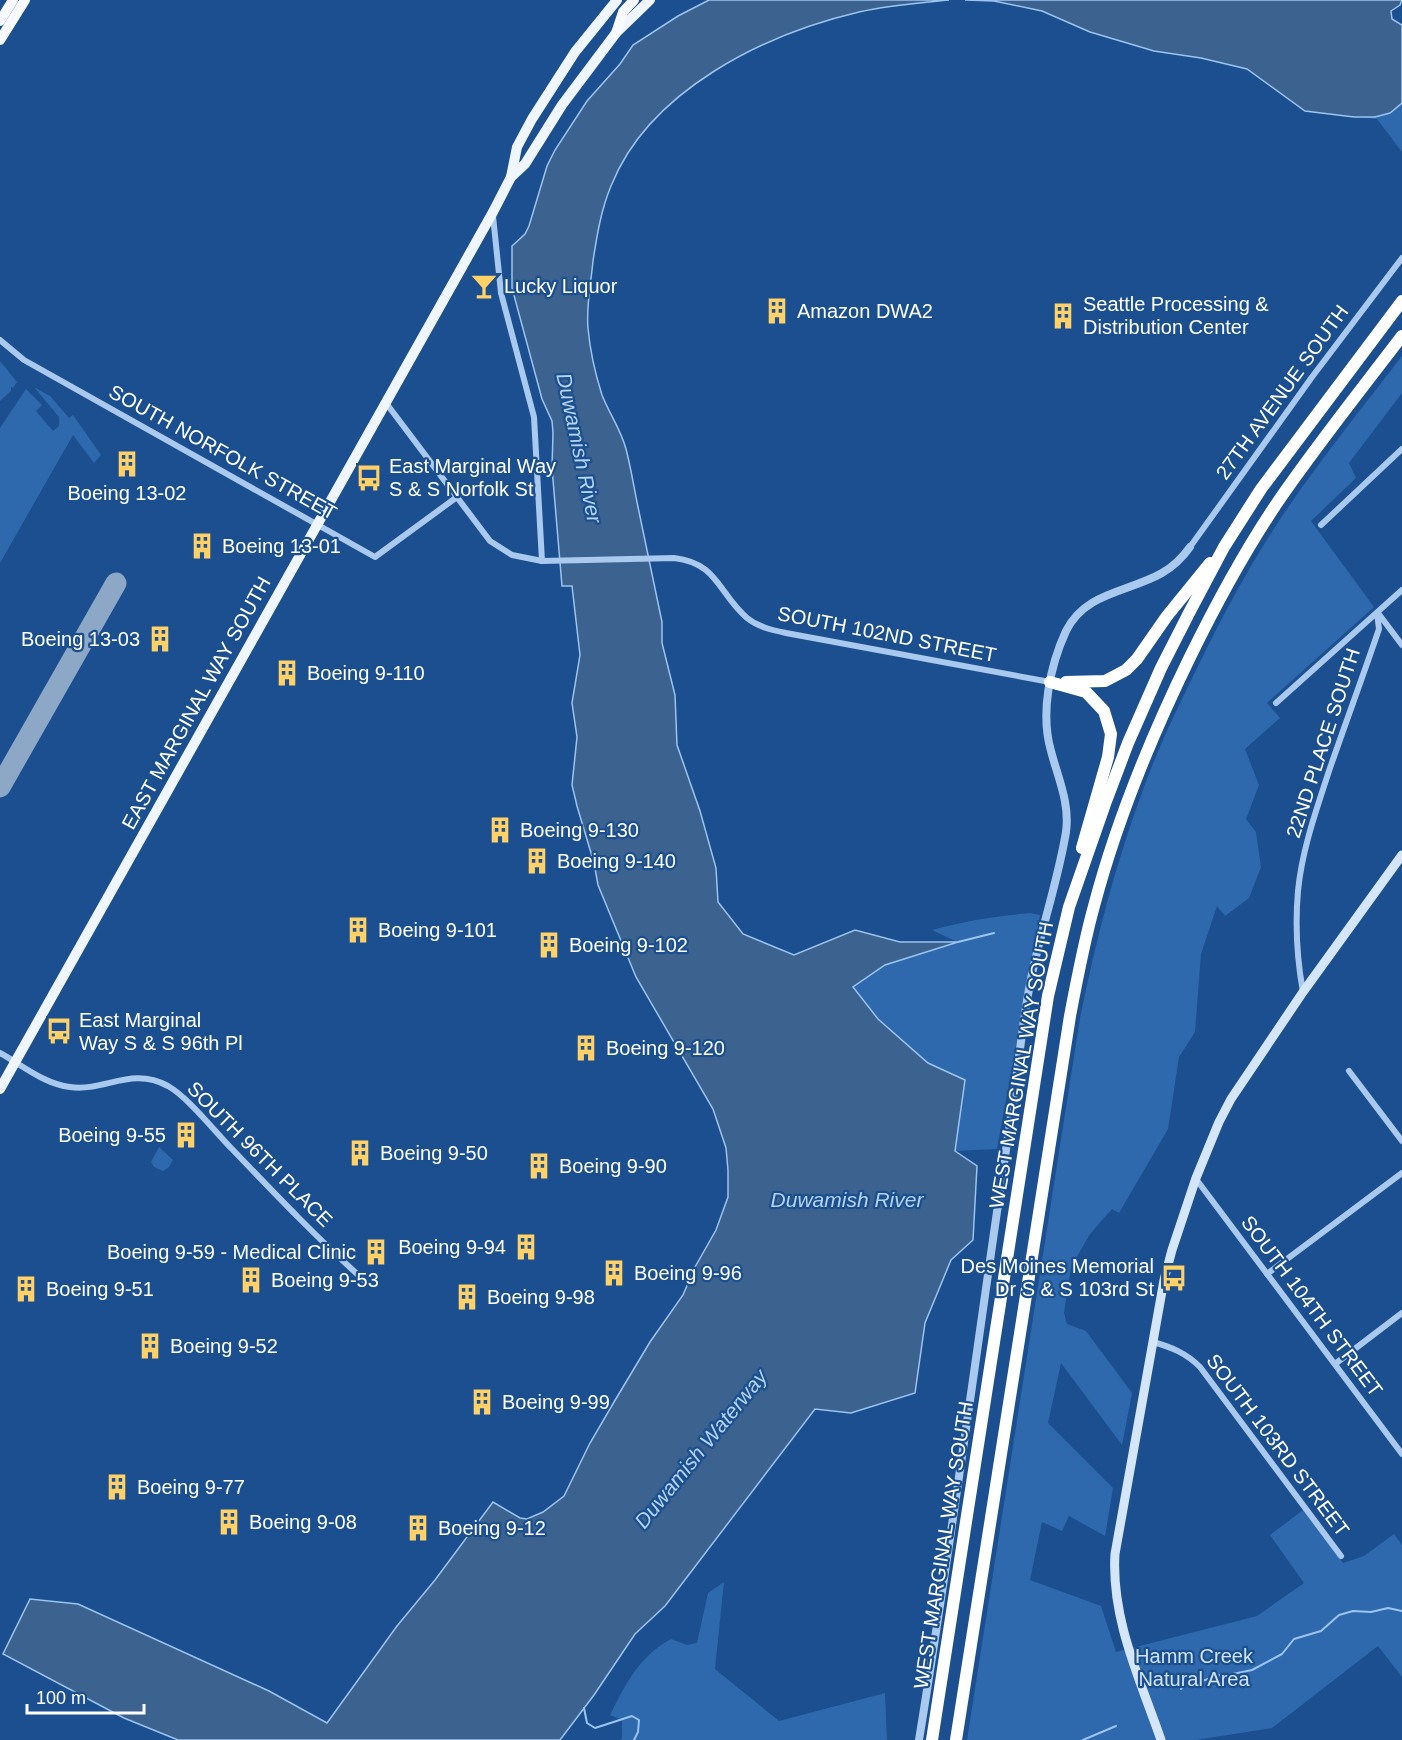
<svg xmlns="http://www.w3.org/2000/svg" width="1402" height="1740" font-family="Arial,sans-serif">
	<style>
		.green { fill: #2e69ad }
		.water { fill: #3c6290; stroke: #9cc4f0; stroke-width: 1.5 }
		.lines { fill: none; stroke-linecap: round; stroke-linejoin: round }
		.stream { stroke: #9cc4f0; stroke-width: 2 }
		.taxiway { stroke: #8da7c7; stroke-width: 21 }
		.minor { stroke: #a9c9ee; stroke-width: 6 }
		.tertiary { stroke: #a9c9ee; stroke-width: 8 }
		.secondary { stroke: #d6e6fa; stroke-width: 9 }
		.primary { stroke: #f0f6ff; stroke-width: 10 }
		.trunk { stroke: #f8faff; stroke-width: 10 }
		.motorway { stroke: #fff; stroke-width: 12 }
		.labels { text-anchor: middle; stroke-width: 4.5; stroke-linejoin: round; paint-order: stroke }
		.poi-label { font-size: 20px; fill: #fff; stroke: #1b4f8f; text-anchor: start }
		.street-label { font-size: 20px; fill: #fff; stroke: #1b4f8f }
		.park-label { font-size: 20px; fill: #cfe3fa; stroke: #1b4f8f }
		.water-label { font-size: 21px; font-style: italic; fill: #b5d3f5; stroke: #1b4f8f }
	</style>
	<rect width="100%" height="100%" fill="#1b4f8f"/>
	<g class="green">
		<path d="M1402,103V152L1377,119L1354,117C1376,117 1384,118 1402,103Z"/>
		<path d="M1402,356V393L1349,463L1356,478L1311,521L1374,607L1267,703L1280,718L1245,749L1259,785L1246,819L1256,832L1261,867L1249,898L1225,916L1217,906L1201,954L1195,1032L1179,1057L1168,1129L1119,1213L1112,1209L1090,1234L1071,1267L1064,1313L1067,1324L1086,1331L1132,1393L1122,1445L1061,1363L1048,1423L1113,1488L1105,1536L1069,1516L1062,1531L1042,1522L1030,1580L1101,1606L1116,1652L1257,1616L1304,1583L1270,1535L1303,1510L1343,1563L1364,1556L1394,1534L1402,1545V1677L1378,1646L1272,1728L1196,1740H967L1080,1018C1096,939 1116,862 1144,787C1160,743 1181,701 1202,658C1227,607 1255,556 1287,509C1323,456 1363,407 1402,356Z"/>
		<path d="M0,361L17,382L13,388L11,387V391L0,401Z"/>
		<path d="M34,387L50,396L69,418L73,415L101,455L94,463L73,435L0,563V428L26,389L42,405L36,411L53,431L59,426V417Z"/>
		<path d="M1030,913L1040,915L997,1149L955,1151L965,1080L928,1063L878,1019L853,986L885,965L957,942L932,930C964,921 996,916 1030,913Z"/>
		<path d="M159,1147L173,1160L169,1167L163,1171L154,1167L151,1162Z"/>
		<path d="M724,1582L715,1669L779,1721L885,1693L887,1740H620L622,1739V1720L610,1715C625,1685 640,1655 671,1639L687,1645L697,1643L708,1593Z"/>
	</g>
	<g class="water">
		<path d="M709,0H949C919,3 889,5 859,12C765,34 649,90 611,186C601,210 597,235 593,261C591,283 586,306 588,328C590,351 595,373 602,395C609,413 621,430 626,449C631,468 634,488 638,507C646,545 654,584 662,622V643L675,695L677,745L700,811L716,868L718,902L743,934L794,955L855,930L900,942H958L885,965L853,987L878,1019L928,1063L965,1080L955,1151L977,1166L973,1240L951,1260L925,1323L915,1393L851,1413L815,1409L665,1606L635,1634L594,1695L560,1740H178L124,1718L3,1654L30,1599L78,1604L269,1691L327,1723L397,1626L435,1580L493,1502L520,1518L527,1519L543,1512L564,1496L590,1443L614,1402L650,1342L683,1295L695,1267L716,1230L728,1197V1170L726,1148L713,1109L636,977L598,885L594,863L577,806L572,785L577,737L572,703L580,655L572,586H562L552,468L553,433L552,421L542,399L512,288V246L525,234L529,226L547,166L555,150L587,101L620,64L633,45L678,16Z"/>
		<path d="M965,0H1402L1400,5L1391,11L1392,19L1402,25V103L1390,113L1375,117H1354L1305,111L1247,69L1201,58L1154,51L1090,32L1042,11L994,1Z"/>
	</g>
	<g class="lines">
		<g class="stream">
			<path d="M958,942L994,933"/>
			<path d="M1181,1689L1190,1679L1202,1681L1220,1675H1228L1252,1670L1282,1654L1294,1639L1321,1631L1339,1615L1353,1611L1371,1612L1388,1608L1402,1611"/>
			<path d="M584,1708L587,1723L595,1728L632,1716L639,1720L638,1732L634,1740"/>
			<path d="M1083,1740L1116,1726"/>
		</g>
		<path class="taxiway" d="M0,787L116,583"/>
		<g class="minor">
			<path d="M493,216L501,293L534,417L542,561"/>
			<path d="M0,340L24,360L375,557L457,497"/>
			<path d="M386,403L490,541L512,555L542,561L674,558C718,563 718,593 747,618C758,627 772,630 786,633L1050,682"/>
			<path d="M1321,525L1402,449"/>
			<path d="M1190,547L1312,377L1402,258"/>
			<path d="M1378,613L1402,645"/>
			<path d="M1276,703L1402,590"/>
			<path d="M1303,992C1297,959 1295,925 1298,891C1302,849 1317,808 1330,768C1346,722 1363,676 1379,629L1377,613"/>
			<path d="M0,1053C22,1065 44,1084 70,1087C105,1092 131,1066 168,1086C189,1098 215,1132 233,1150C276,1195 320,1241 366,1282"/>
			<path d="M1349,1071L1402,1141"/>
			<path d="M1196,1179L1402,1454"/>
			<path d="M1267,1274L1402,1173"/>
			<path d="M1153,1342C1171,1347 1186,1353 1200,1367L1341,1556"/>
			<path d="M1335,1364L1402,1313"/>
		</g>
		<path class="tertiary" d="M919,1740C953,1532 980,1324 1011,1116C1017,1076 1021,1035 1028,995C1037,940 1057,887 1066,832C1070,803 1058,778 1051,751C1040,713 1050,666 1066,631C1085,592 1129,592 1162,573C1174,566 1183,557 1190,547"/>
		<path class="secondary" d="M1161,1740C1140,1679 1111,1619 1115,1554L1164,1280L1172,1250L1196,1178L1219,1122L1231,1099L1303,992L1402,855"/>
		<g class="primary">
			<path d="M511,177L525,164L562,105L616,33L650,0"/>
			<path d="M0,1089L493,212L511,177L517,147L532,119L575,52L617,0"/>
		</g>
		<g class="trunk">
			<path d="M0,21L13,0"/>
			<path d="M616,33L623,12L634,0"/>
			<path d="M0,40L25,0"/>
		</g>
		<g class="motorway">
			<path d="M1050,682L1086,692L1104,711L1111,734L1108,757L1082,848"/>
			<path d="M1066,682L1105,681L1126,670L1137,659L1167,616L1210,563"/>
			<path d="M932,1740L1048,996L1069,907L1105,804L1128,743L1161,668L1189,613L1224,547L1261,489L1402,301"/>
			<path d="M956,1740L1070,1016C1077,979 1084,942 1094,906C1117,819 1151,737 1190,657C1216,604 1244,552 1277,503C1316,446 1360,391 1402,336"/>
		</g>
	</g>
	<defs>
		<g id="bar-bare" transform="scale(2.07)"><path d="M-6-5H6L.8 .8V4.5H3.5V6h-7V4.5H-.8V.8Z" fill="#ffd166" stroke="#1b4f8f" stroke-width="2.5" paint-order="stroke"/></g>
		<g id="building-bare" transform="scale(2.07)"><path d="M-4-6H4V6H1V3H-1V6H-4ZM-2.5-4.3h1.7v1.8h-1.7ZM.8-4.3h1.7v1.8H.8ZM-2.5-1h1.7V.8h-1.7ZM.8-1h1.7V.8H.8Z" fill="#ffd166" stroke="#1b4f8f" stroke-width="2.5" paint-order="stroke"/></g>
		<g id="bus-bare" transform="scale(2.07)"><path d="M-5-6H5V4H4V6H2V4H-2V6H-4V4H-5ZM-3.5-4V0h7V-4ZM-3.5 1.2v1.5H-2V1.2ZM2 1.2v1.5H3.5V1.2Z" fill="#ffd166" stroke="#1b4f8f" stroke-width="2.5" paint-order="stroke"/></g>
	</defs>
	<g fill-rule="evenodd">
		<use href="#bar-bare" x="484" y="286"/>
		<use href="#building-bare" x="777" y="311"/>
		<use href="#building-bare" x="1063" y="316"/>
		<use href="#building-bare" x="127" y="464"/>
		<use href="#bus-bare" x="369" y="478"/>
		<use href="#building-bare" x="202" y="546"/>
		<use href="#building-bare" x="160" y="639"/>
		<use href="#building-bare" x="287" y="673"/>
		<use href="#building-bare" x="500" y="830"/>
		<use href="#building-bare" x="537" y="861"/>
		<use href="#building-bare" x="358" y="930"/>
		<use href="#building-bare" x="549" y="945"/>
		<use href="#bus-bare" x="59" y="1031"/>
		<use href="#building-bare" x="586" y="1048"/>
		<use href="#building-bare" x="186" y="1135"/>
		<use href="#building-bare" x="360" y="1153"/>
		<use href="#building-bare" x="539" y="1166"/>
		<use href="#building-bare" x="526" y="1247"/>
		<use href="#building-bare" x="376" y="1252"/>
		<use href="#building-bare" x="614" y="1273"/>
		<use href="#bus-bare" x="1174" y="1278"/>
		<use href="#building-bare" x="251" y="1280"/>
		<use href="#building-bare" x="26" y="1289"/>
		<use href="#building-bare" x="467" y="1297"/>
		<use href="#building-bare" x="150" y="1346"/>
		<use href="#building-bare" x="482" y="1402"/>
		<use href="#building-bare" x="117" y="1487"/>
		<use href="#building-bare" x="229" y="1522"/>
		<use href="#building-bare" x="418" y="1528"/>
	</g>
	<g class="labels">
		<g class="poi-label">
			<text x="504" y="293">Lucky Liquor</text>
			<text x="1083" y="311">Seattle Processing &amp;<tspan x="1083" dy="23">Distribution Center</tspan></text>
			<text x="797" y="318">Amazon DWA2</text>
			<text x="389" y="473">East Marginal Way<tspan x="389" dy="23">S &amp; S Norfolk St</tspan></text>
			<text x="127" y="500" text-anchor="middle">Boeing 13-02</text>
			<text x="222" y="553">Boeing 13-01</text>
			<text x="140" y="646" text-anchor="end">Boeing 13-03</text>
			<text x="307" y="680">Boeing 9-110</text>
			<text x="520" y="837">Boeing 9-130</text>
			<text x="557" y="868">Boeing 9-140</text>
			<text x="378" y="937">Boeing 9-101</text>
			<text x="569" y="952">Boeing 9-102</text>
			<text x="79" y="1027">East Marginal<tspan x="79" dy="23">Way S &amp; S 96th Pl</tspan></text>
			<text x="606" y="1055">Boeing 9-120</text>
			<text x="166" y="1142" text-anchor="end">Boeing 9-55</text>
			<text x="380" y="1160">Boeing 9-50</text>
			<text x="559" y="1173">Boeing 9-90</text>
			<text x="506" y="1254" text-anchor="end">Boeing 9-94</text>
			<text x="356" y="1259" text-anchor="end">Boeing 9-59 - Medical Clinic</text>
			<text x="1154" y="1273" text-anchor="end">Des Moines Memorial<tspan x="1154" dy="23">Dr S &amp; S 103rd St</tspan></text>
			<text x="634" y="1280">Boeing 9-96</text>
			<text x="271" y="1287">Boeing 9-53</text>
			<text x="46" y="1296">Boeing 9-51</text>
			<text x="487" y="1304">Boeing 9-98</text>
			<text x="170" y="1353">Boeing 9-52</text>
			<text x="502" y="1409">Boeing 9-99</text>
			<text x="137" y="1494">Boeing 9-77</text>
			<text x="249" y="1529">Boeing 9-08</text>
			<text x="438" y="1535">Boeing 9-12</text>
		</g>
		<g class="street-label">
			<text transform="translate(1282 392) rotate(-54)" y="7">27TH AVENUE SOUTH</text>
			<text transform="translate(223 452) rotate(29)" y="7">SOUTH NORFOLK STREET</text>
			<text transform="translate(887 634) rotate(11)" y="7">SOUTH 102ND STREET</text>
			<text transform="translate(196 703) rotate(-61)" y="7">EAST MARGINAL WAY SOUTH</text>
			<text transform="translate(1323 743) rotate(-72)" y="7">22ND PLACE SOUTH</text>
			<text transform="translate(1021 1065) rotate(-80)" y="7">WEST MARGINAL WAY SOUTH</text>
			<text transform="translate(260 1154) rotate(45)" y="7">SOUTH 96TH PLACE</text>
			<text transform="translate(1312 1306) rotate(53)" y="7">SOUTH 104TH STREET</text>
			<text transform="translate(1278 1445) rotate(53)" y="7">SOUTH 103RD STREET</text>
			<text transform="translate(943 1545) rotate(-81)" y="7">WEST MARGINAL WAY SOUTH</text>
		</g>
		<g class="park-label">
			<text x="1194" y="1663">Hamm Creek<tspan x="1194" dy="23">Natural Area</tspan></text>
		</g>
		<g class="water-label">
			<text transform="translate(579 448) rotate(78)" y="7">Duwamish River</text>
			<text x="847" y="1207">Duwamish River</text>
			<text transform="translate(701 1449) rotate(-51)" y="7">Duwamish Waterway</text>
		</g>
	</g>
	<path d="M27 1704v9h117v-9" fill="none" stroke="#ffffff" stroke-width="3"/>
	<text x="36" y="1704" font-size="18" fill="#ffffff" stroke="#1b4f8f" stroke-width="4.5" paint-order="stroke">100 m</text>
</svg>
